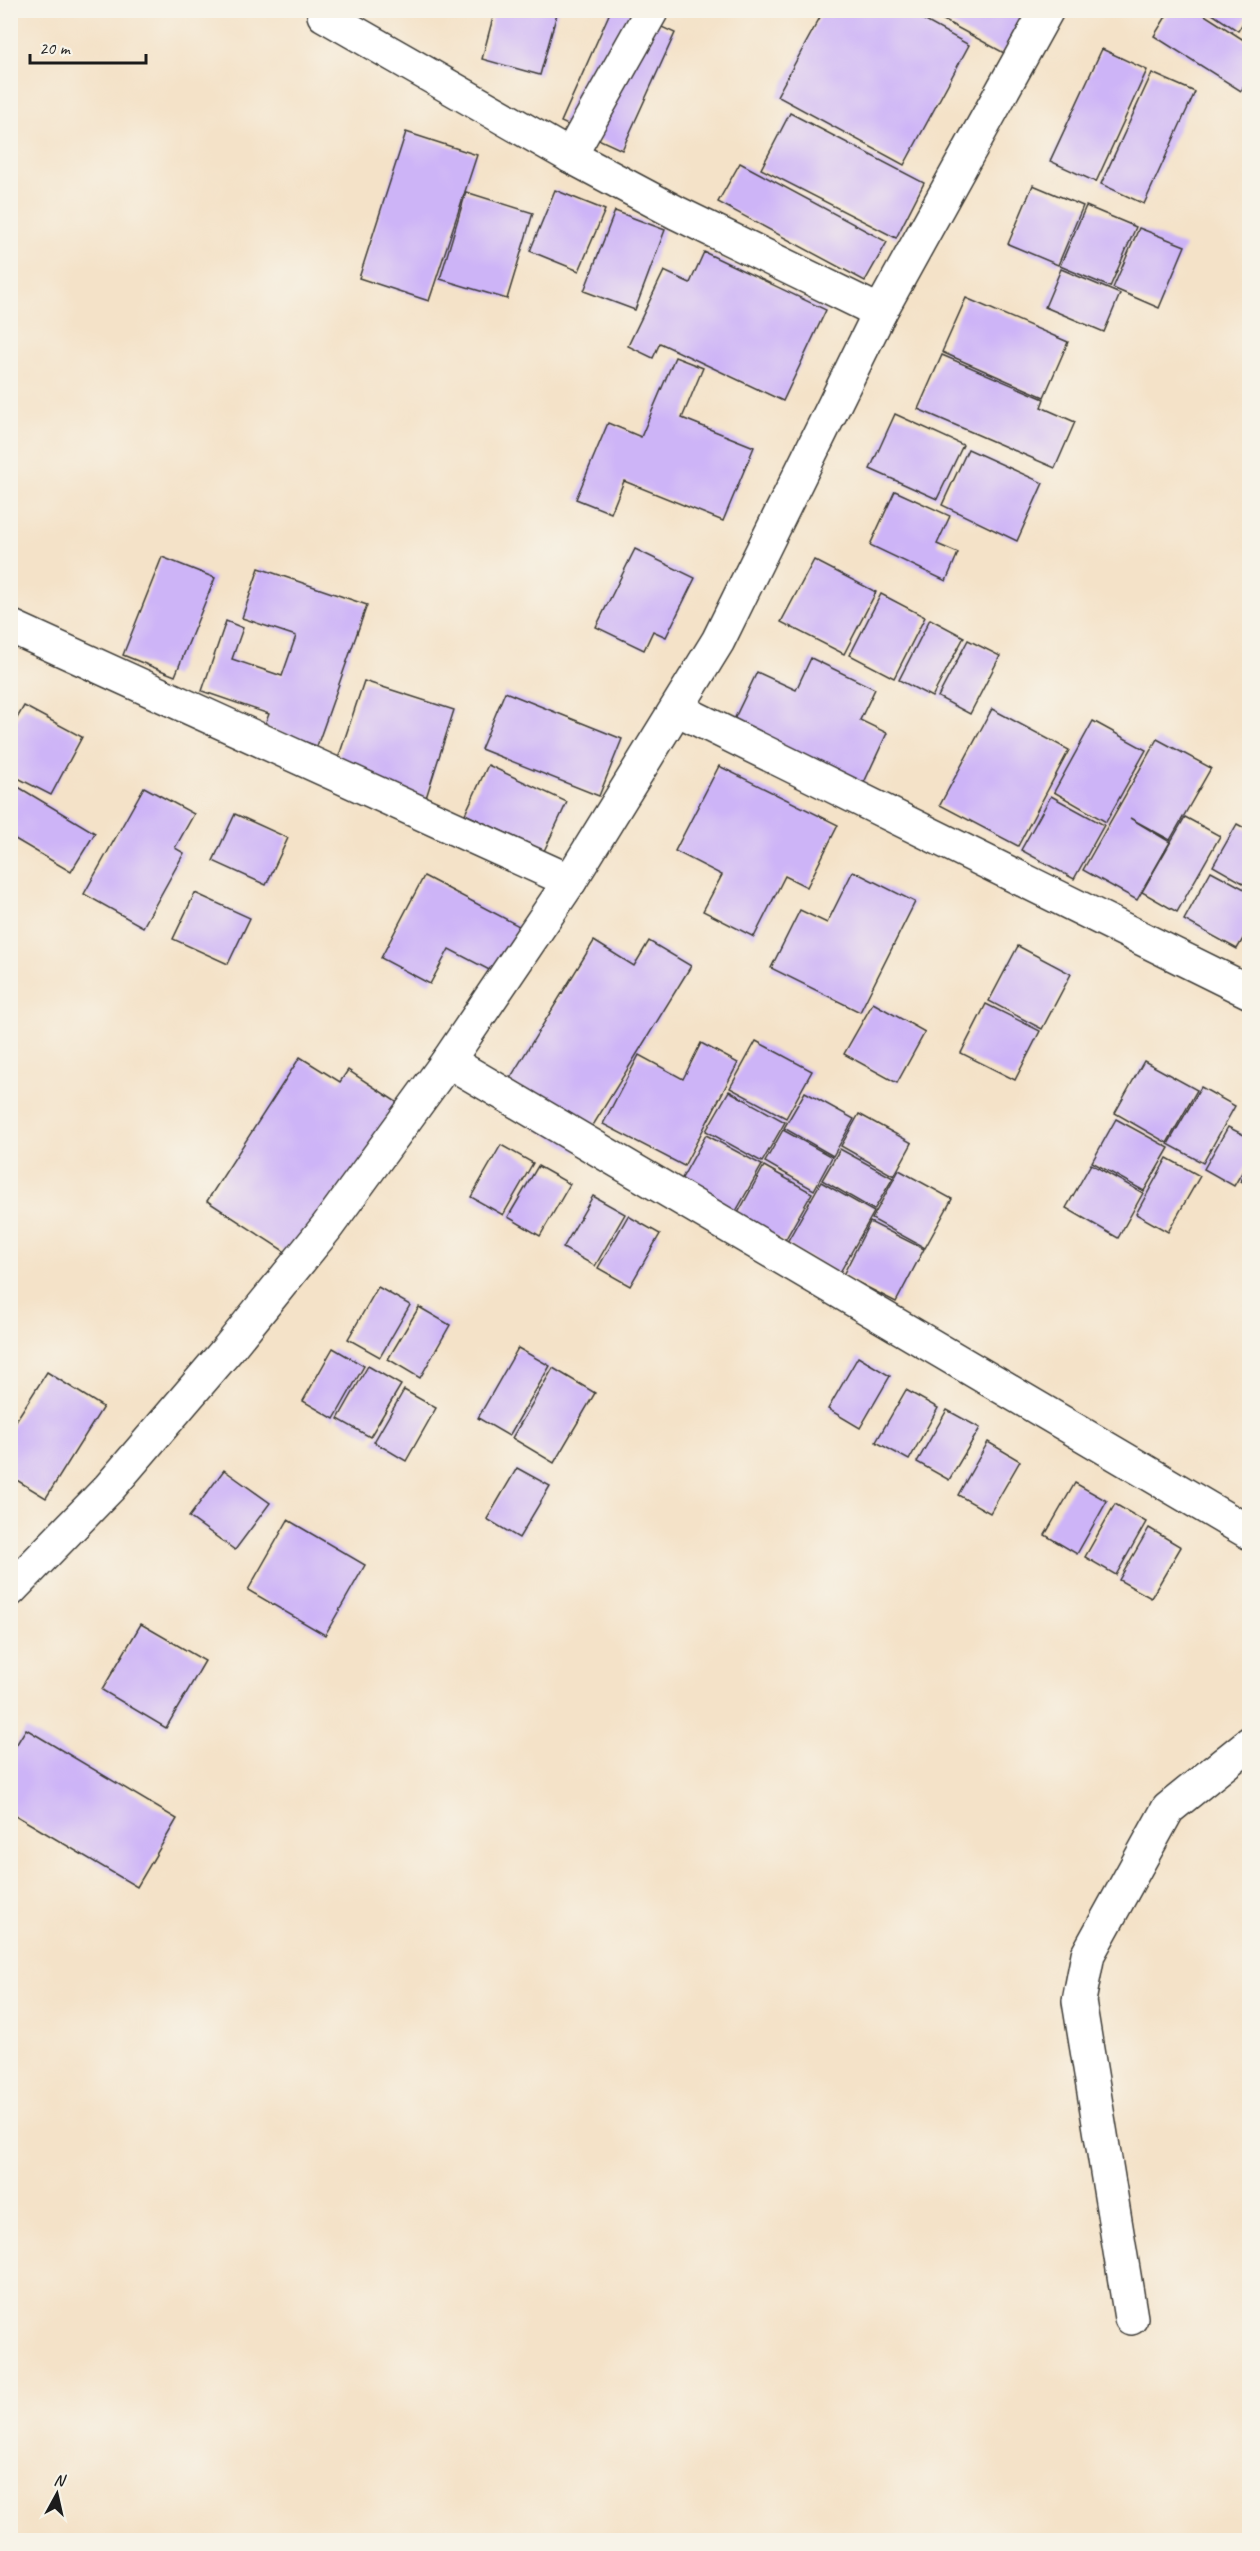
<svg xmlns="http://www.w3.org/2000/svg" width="1260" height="2551" font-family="Caveat,sans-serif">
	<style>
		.building { fill: #cdb4f7 }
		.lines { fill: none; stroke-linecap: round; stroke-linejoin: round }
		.minor-casing { stroke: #3c3a36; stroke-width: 36 }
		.minor { stroke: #fff; stroke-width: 33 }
	</style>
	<rect width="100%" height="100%" fill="#f7f3e8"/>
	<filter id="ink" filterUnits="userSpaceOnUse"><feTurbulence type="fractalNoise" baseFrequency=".0167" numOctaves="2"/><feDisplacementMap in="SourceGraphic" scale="12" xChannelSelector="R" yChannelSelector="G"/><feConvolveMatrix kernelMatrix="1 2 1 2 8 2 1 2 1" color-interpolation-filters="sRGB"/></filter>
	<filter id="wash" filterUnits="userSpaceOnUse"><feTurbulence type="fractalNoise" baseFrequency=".008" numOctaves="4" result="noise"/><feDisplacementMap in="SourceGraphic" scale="24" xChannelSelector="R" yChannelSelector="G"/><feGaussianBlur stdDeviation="1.35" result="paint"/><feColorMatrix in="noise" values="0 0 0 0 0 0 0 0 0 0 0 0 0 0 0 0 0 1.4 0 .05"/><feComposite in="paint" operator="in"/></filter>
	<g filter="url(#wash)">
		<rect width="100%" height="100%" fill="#f4e2c8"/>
		<g id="blocks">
			<g class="building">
				<path d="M495,10H558L540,75L482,59Z"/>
				<path d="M611,10H625L675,33L622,150L561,122Z"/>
				<path d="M824,10H906L969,45L904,165L777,96Z"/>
				<path d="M925,10H1028L1004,53Z"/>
				<path d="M1170,10H1197L1250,44V77L1241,91L1154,36Z"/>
				<path d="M1206,10H1250V12L1238,31Z"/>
				<path d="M1102,49L1147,70L1096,182L1050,161Z"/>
				<path d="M1152,73L1195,92L1144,204L1101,184Z"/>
				<path d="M790,113L924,183L896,238L761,169Z"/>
				<path d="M406,132L477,155L429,301L359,278Z"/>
				<path d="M740,163L887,242L865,281L718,202Z"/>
				<path d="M1033,185L1083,206L1058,265L1008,244Z"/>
				<path d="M555,190L605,210L579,271L530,251Z"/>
				<path d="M466,192L533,213L507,299L440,279Z"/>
				<path d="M1086,206L1136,227L1110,287L1060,266Z"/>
				<path d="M615,211L665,230L635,310L584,291Z"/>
				<path d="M1139,228L1185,246L1159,308L1113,288Z"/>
				<path d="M704,252L826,310L783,401L660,343L653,358L628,346L664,271L690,283Z"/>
				<path d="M1061,269L1120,294L1104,332L1045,307Z"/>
				<path d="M966,298L1068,342L1044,397L942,352Z"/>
				<path d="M942,355L1044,399L1041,407L1075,422L1055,468L918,409Z"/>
				<path d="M675,357L703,368L682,418L754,447L723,521L624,481L611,513L576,499L608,423L641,437Z"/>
				<path d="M895,414L963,445L937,499L870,469Z"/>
				<path d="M968,449L1043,483L1017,541L942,505Z"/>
				<path d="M895,491L950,516L937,544L958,553L946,581L870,545Z"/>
				<path d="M635,549L695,578L666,637L653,631L644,650L596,627Z"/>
				<path d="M162,557L215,578L175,676L123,655Z"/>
				<path d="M814,560L876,592L844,654L781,622Z"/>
				<path d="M259,568L367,605L317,746L264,727L269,714L202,691L226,621L243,628L232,659L282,676L296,636L242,618Z"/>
				<path d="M881,594L925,617L894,678L850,655Z"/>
				<path d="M930,619L964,637L932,697L899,680Z"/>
				<path d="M968,640L1000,656L970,714L938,697Z"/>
				<path d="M811,658L875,689L860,720L887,733L861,789L730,728L757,672L796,690Z"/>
				<path d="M364,681L454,710L425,801L334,771Z"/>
				<path d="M505,692L622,739L599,796L481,749Z"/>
				<path d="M24,706L82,737L51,795L10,774V730Z"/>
				<path d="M992,709L1069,750L1018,846L940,805Z"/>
				<path d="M1093,721L1146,750L1106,822L1054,792Z"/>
				<path d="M1157,739L1211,768L1170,840L1130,818L1170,842L1137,900L1083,870Z"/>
				<path d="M488,765L567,802L544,851L465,814Z"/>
				<path d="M719,766L838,825L807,887L785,876L754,937L703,911L722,875L675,851Z"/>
				<path d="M10,782L95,833L71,872L10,836Z"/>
				<path d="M144,787L194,814L175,848L184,853L143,927L84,894Z"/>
				<path d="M1051,796L1104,825L1074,879L1021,850Z"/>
				<path d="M235,814L288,838L266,885L213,861Z"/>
				<path d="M1185,817L1220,836L1177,912L1142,892Z"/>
				<path d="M1237,824L1250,831V887L1213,866Z"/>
				<path d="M853,871L915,902L860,1012L771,968L800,910L827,923Z"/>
				<path d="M1211,871L1250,892V927L1237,949L1184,920Z"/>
				<path d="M424,876L521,927L497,974L449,949L430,984L381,958Z"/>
				<path d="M195,893L250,918L228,964L173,939Z"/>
				<path d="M594,941L634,966L649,941L691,966L576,1153L495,1103Z"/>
				<path d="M1018,946L1071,974L1042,1029L989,1001Z"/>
				<path d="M873,1003L925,1032L897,1083L844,1054Z"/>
				<path d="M986,1004L1040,1031L1015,1080L961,1053Z"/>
				<path d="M756,1041L812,1071L786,1118L730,1088Z"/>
				<path d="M701,1043L738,1063L684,1166L603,1124L639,1055L683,1079Z"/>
				<path d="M300,1057L340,1082L348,1070L404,1107L290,1255L207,1201Z"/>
				<path d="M1144,1061L1197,1090L1167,1143L1115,1113Z"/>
				<path d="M1201,1087L1235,1106L1203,1163L1168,1144Z"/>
				<path d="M729,1091L785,1122L762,1162L706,1131Z"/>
				<path d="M805,1092L854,1119L833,1156L784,1128Z"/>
				<path d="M859,1114L912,1143L894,1176L841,1146Z"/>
				<path d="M1116,1119L1169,1148L1144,1191L1092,1162Z"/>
				<path d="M1228,1127L1250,1138V1159L1234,1186L1204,1169Z"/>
				<path d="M783,1130L832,1157L814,1190L765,1162Z"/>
				<path d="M706,1135L762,1165L731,1220L676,1189Z"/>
				<path d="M501,1145L533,1163L503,1215L471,1197Z"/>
				<path d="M840,1149L893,1178L874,1210L822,1180Z"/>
				<path d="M1167,1158L1200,1176L1168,1232L1136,1214Z"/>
				<path d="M1091,1164L1143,1193L1118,1238L1066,1208Z"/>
				<path d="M538,1166L570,1184L540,1236L508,1217Z"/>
				<path d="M764,1166L812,1193L784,1242L737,1215Z"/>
				<path d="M1250,1166V1186L1241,1181Z"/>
				<path d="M899,1170L952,1199L925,1248L872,1219Z"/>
				<path d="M821,1182L874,1212L839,1274L786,1244Z"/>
				<path d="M593,1196L625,1214L595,1266L563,1248Z"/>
				<path d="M628,1216L660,1234L630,1286L598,1268Z"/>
				<path d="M870,1222L924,1249L896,1302L843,1275Z"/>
				<path d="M378,1287L410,1305L380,1357L348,1339Z"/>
				<path d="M419,1307L450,1325L420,1378L388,1359Z"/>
				<path d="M333,1348L364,1366L334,1419L303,1401Z"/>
				<path d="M518,1348L550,1366L509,1436L478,1418Z"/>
				<path d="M858,1357L890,1376L860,1428L828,1409Z"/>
				<path d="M368,1366L401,1385L370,1437L338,1419Z"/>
				<path d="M553,1368L595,1393L554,1463L512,1438Z"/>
				<path d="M47,1372L103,1407L46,1498L10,1476V1430Z"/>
				<path d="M404,1390L436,1408L406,1461L374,1442Z"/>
				<path d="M906,1390L938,1408L909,1460L876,1442Z"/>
				<path d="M947,1410L980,1428L949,1480L917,1462Z"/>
				<path d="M988,1442L1020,1461L990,1513L958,1495Z"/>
				<path d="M517,1468L550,1486L519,1538L487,1519Z"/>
				<path d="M224,1470L270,1503L235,1550L189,1517Z"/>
				<path d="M1075,1483L1107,1501L1077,1554L1045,1535Z"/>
				<path d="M1115,1504L1146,1522L1116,1575L1085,1557Z"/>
				<path d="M288,1520L365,1565L325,1635L248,1590Z"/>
				<path d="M1149,1528L1181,1547L1151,1598L1119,1580Z"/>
				<path d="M141,1624L205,1661L166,1728L102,1690Z"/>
				<path d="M26,1729L177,1819L137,1887L10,1812V1755Z"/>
			</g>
		</g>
	</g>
	<g filter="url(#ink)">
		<use href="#blocks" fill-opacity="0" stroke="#3c3a36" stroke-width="1.5"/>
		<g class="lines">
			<g class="minor-casing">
				<g id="minor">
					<path d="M324,15L570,156L677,213L880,312"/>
					<path d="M570,156L652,10"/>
					<path d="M10,626L570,881"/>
					<path d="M677,709L1250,992"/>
					<path d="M448,1061L1250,1533"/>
					<path d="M10,1590L109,1488L228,1349L326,1228L448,1061L570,881L718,641L880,312L1047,10"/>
					<path d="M1131,2318L1079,2001L1088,1954L1168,1809L1250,1743"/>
				</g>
			</g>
			<use href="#minor" class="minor"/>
		</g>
	</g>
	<rect width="1260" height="2551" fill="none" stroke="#f7f3e8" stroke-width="36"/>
	<g transform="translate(57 2494) rotate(8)" stroke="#f7f3e8" stroke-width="4.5" paint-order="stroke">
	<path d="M0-4.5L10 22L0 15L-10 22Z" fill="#1c1c1c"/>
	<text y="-9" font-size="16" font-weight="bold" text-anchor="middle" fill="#1c1c1c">N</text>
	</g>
	<path d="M30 54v9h116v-9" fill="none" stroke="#1c1c1c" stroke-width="3"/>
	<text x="39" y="54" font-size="18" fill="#1c1c1c" stroke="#f7f3e8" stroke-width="4.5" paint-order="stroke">20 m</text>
</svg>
